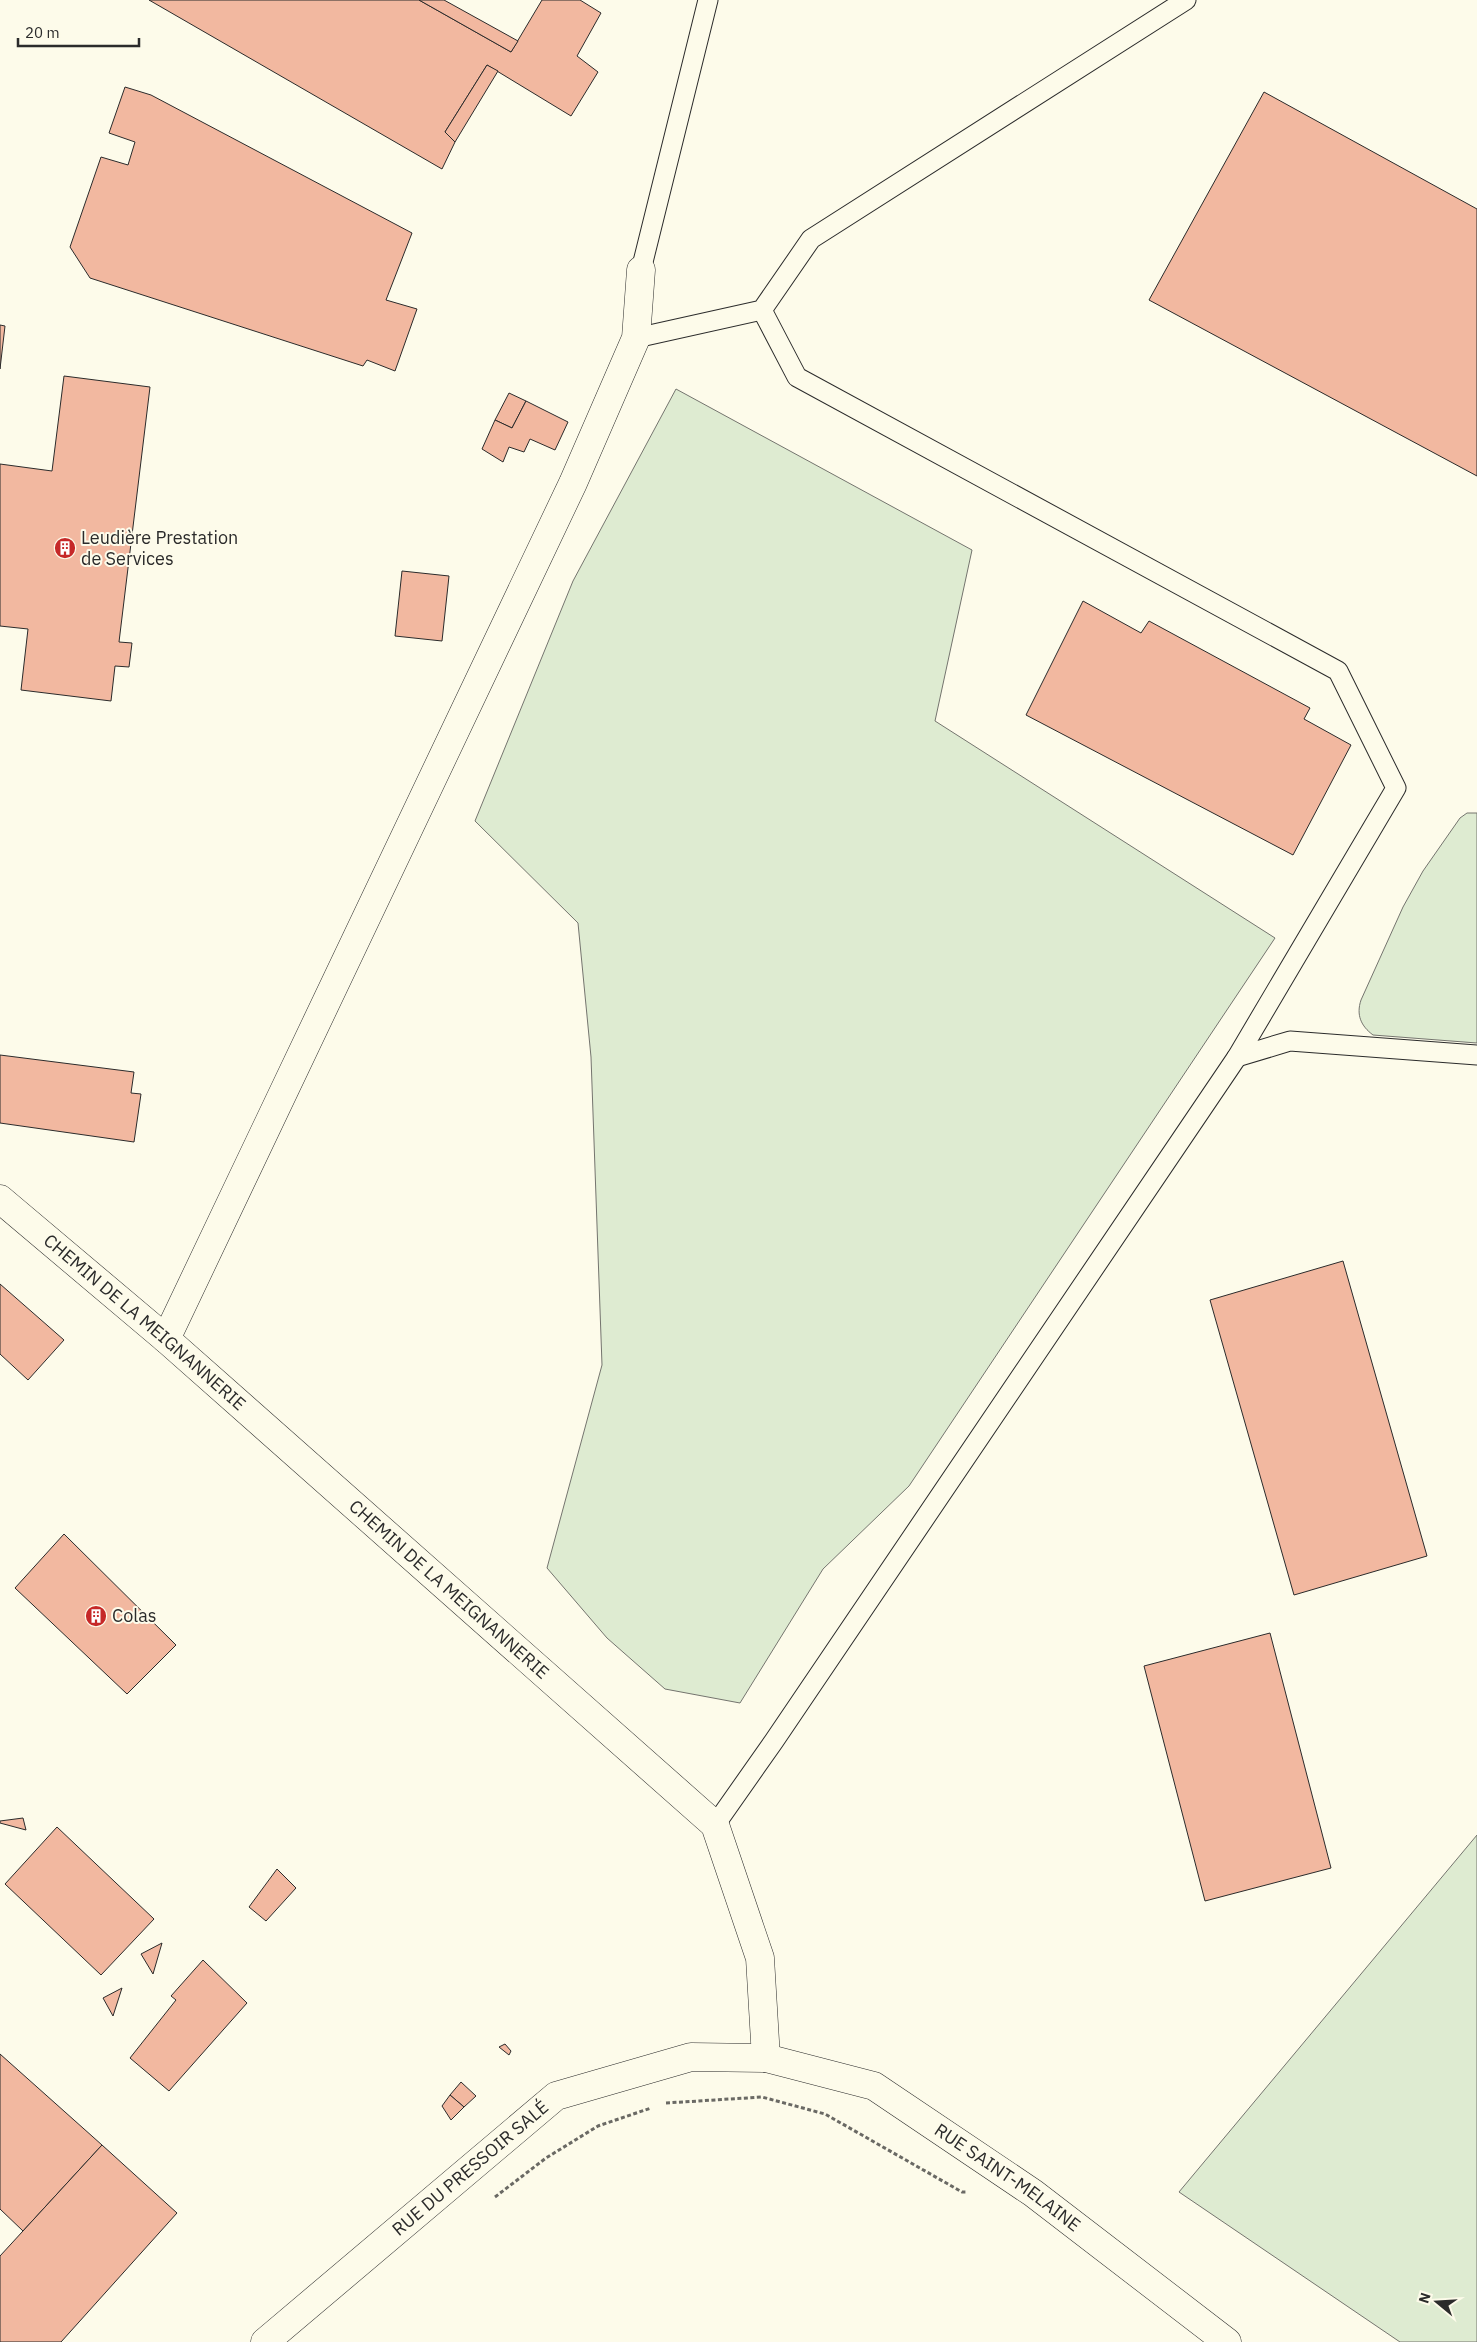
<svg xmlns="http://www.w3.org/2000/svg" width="1477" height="2342" font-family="'IBM Plex Sans',sans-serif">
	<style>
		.green { fill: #deebd1; stroke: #74746e }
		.building { fill: #f2b8a0; stroke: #2b2b2b }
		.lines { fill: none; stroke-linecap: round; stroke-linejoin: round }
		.lane-casing { stroke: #2b2b2b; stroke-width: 21 }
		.street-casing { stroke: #2b2b2b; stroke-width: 29 }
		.secondary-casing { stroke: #2b2b2b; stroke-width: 29 }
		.path { stroke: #6a6964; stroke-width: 3; stroke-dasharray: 4 2.5; stroke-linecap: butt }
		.lane { stroke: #fdfbea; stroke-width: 19 }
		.street { stroke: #fdfbea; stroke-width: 28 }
		.secondary { stroke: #fdfbea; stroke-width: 28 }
		.labels { text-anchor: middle; stroke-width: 4; stroke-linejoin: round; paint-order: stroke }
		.poi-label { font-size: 18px; fill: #2b2b2b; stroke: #fdfbea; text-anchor: start }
		.street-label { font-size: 18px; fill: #2b2b2b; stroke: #fdfbea }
	</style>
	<rect width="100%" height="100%" fill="#fdfbea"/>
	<g class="green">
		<path d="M676,389L972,550L935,721L1275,938L909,1486L823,1569L740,1703L665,1689L607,1638L547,1568L602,1365L591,1057L578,923L475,821L573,581Z"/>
		<path d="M1467,813H1477V1043L1373,1035C1361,1026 1356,1015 1361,1000L1403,907L1423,871L1460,818Z"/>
		<path d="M1477,1835V2342H1400L1179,2192Z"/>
	</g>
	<g class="building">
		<path d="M149,0H419L511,52L542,0H580L601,13L577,56L598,72L571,116L487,65L445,132L455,142L442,169Z"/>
		<path d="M419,0H444L518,41L511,52Z"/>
		<path d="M487,65L498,71L455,142L445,132Z"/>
		<path d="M125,87L151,95L412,233L386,300L417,309L395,371L367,360L363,366L90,278L70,247L101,157L128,165L135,142L109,133Z"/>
		<path d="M1264,92L1477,209V476L1149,300Z"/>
		<path d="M0,325L5,326L0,369Z"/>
		<path d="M64,376L150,387L119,642L132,643L129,667L115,666L111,701L21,690L28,629L0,626V464L52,471Z"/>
		<path d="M509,393L526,401L512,428L495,420Z"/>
		<path d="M526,401L568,422L555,450L530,439L524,452L509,447L503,462L482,449L495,420L512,428Z"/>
		<path d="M402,571L449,576L442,641L395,636Z"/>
		<path d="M1083,601L1141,633L1149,621L1310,708L1304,719L1351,745L1293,855L1026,715Z"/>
		<path d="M0,1055L134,1072L131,1093L141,1094L134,1142L0,1123Z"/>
		<path d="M1343,1261L1427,1556L1294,1595L1210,1300Z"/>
		<path d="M0,1284L64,1340L28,1380L0,1354Z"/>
		<path d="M64,1534L176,1645L127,1694L15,1588Z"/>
		<path d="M1270,1633L1331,1868L1205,1901L1144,1666Z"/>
		<path d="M23,1818L26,1830L0,1823V1821Z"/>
		<path d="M57,1827L154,1919L101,1975L5,1884Z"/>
		<path d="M277,1869L296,1888L266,1921L249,1907Z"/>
		<path d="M162,1943L153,1974L141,1954Z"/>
		<path d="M203,1960L247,2003L169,2091L130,2058L176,2000L171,1996Z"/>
		<path d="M122,1988L113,2016L103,1998Z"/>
		<path d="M505,2044L511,2051L509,2055L499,2047Z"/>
		<path d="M0,2054L102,2145L23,2231L0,2209Z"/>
		<path d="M461,2082L476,2096L464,2107L450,2095Z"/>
		<path d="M450,2095L464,2107L451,2120L442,2106Z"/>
		<path d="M102,2145L177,2213L61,2342H0V2256Z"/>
	</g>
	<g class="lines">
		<g class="lane-casing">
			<g id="lane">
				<path d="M641,270L708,0"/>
				<path d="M636,338L762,310L811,239L1186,0"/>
				<path d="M1237,1057L1290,1041L1477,1055"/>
				<path d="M715,1825L774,1741L1237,1057L1396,788L1338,671L797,377L762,310"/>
			</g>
		</g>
		<g class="street-casing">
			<g id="street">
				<path id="s1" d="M0,1199L166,1339L715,1825L760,1958L766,2058"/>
				<path d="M166,1339L573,483L636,338L641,270"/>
			</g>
		</g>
		<g class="secondary-casing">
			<g id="secondary">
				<path id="s2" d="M265,2342L556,2096L691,2057L766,2058L874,2086L1033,2193L1227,2342"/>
			</g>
		</g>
		<g class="path">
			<path d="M666,2103L762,2097L825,2114L962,2192H967"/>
			<path d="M495,2197L546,2158L598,2126L651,2108"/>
		</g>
		<use href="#lane" class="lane"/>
		<use href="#street" class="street"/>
		<use href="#secondary" class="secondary"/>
	</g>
	<defs>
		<g id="building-disc" transform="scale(1.125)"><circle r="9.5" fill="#c62828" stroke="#fdfbea"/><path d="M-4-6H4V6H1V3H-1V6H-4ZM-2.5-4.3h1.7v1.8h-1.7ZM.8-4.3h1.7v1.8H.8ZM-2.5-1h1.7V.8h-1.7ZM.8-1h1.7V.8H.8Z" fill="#fff"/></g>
	</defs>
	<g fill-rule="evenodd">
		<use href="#building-disc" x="65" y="548"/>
		<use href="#building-disc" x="96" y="1616"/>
	</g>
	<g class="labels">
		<g class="poi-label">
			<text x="81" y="544">Leudière Prestation<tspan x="81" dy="21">de Services</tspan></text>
			<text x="112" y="1622">Colas</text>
		</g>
		<g class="street-label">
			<text dy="6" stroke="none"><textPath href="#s1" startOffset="190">CHEMIN DE LA MEIGNANNERIE</textPath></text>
			<text dy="6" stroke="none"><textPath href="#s1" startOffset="595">CHEMIN DE LA MEIGNANNERIE</textPath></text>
			<text dy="6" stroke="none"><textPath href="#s2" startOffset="269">RUE DU PRESSOIR SALÉ</textPath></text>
			<text dy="6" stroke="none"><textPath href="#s2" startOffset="870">RUE SAINT-MELAINE</textPath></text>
		</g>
	</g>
	<g transform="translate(1437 2302) rotate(288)" stroke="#fdfbea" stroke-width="4" paint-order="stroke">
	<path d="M0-4L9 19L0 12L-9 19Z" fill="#2b2b2b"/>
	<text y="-8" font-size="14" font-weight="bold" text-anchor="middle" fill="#2b2b2b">N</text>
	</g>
	<path d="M18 38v8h121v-8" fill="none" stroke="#2b2b2b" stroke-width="2.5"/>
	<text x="25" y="38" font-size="15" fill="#2b2b2b" stroke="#fdfbea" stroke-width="4" paint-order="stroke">20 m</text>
</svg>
